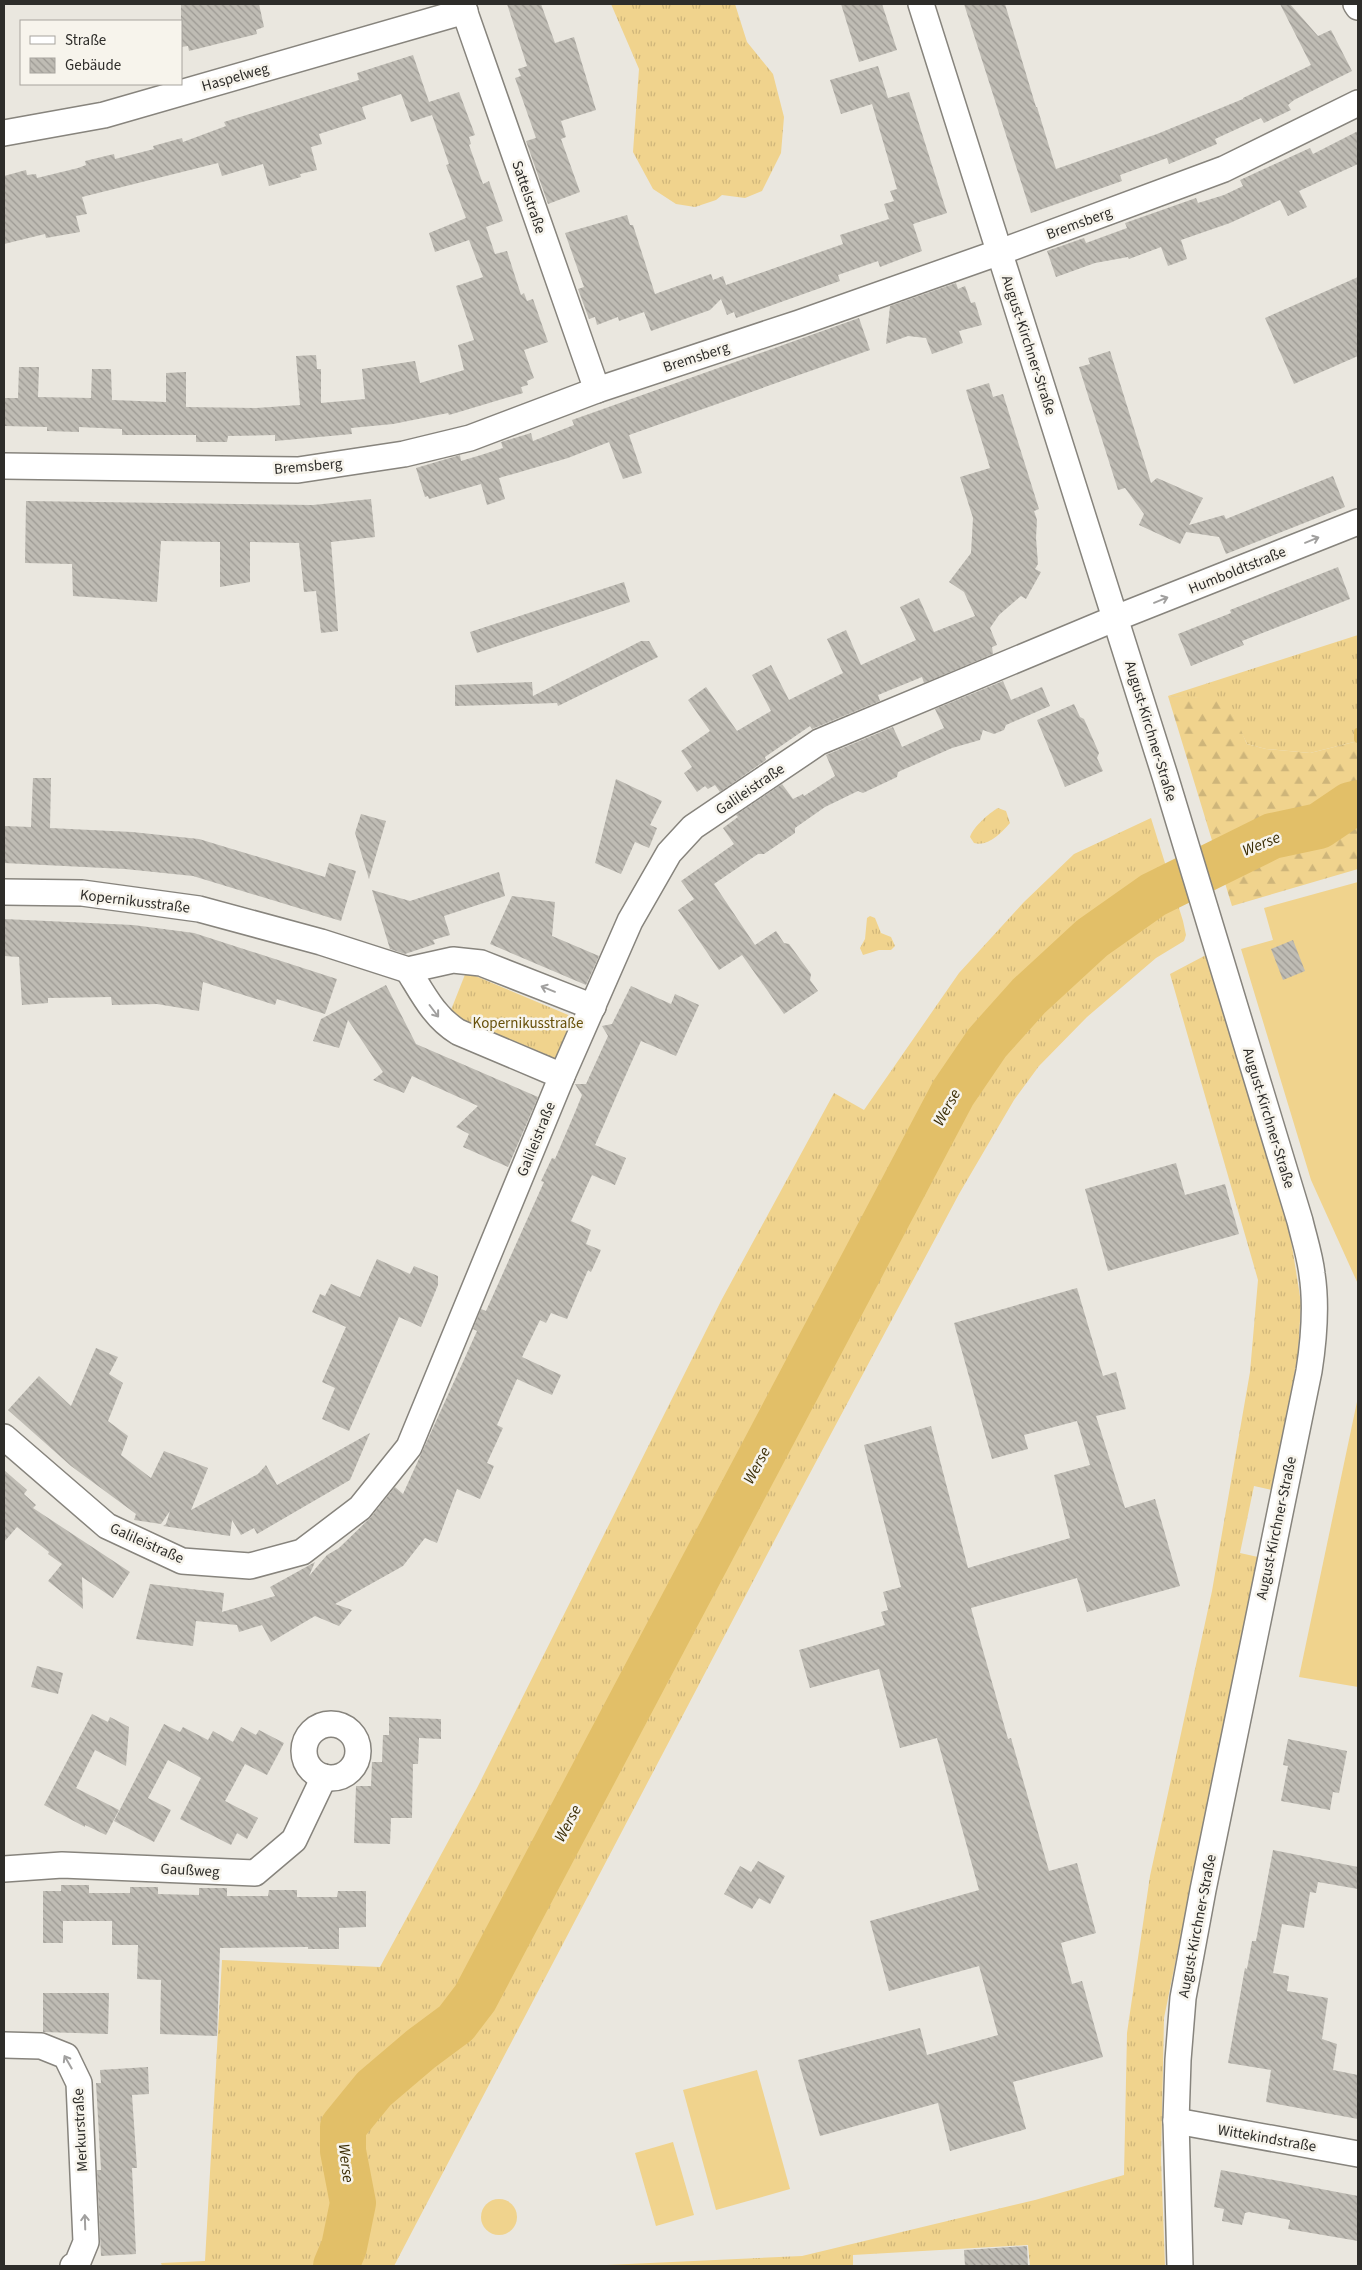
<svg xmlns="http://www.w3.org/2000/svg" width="1362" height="2270" font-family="'Source Sans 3',sans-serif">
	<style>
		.grass { fill: url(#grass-tufts) }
		.forest { fill: url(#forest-firs) }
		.pitch { fill: #f0d38d }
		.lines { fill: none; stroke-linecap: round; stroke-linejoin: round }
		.stream { stroke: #e2bf68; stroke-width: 8 }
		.river { stroke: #e2bf68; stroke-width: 46 }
		.building { fill: url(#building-back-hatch) }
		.minor-casing { stroke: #87847d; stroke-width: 28 }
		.minor { stroke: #fff; stroke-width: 25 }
		.oneway { stroke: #a1a09f }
		.labels { text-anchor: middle; stroke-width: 5; stroke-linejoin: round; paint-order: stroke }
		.street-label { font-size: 15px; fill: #2e2d2a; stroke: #f7f4ec }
		.park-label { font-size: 15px; fill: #675009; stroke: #f7f4ec }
		.water-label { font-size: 16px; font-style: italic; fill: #3c2e06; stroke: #f7f4ec }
	</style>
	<defs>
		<pattern id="grass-tufts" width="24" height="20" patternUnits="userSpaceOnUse" patternTransform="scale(1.25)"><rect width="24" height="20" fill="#f0d38d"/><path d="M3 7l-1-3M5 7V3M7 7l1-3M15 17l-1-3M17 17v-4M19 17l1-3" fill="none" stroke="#ceb57a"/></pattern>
		<pattern id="forest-firs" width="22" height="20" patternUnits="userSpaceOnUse" patternTransform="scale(1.25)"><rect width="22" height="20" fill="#f0d38d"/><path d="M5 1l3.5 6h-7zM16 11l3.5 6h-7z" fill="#ceb57a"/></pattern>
		<pattern id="building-back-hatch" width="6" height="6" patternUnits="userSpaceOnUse" patternTransform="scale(1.25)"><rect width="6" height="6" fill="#bfbcb4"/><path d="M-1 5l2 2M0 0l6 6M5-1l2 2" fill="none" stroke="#9c9993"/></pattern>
	</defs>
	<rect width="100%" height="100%" fill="#eae7df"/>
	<g class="grass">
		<path d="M611,4H735L747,42L773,74L784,117L781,153L762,191L745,198L722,195L716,200L695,207L676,204L653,189L633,152L639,69Z"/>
		<path d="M1358,635V741L1310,753L1266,749L1247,744L1233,715L1198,698L1168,696Z"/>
		<path d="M998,808L1006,811L1010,823C1001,833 988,847 974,843L970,837C973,827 989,813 998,808Z"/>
		<path d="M1151,818L1183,921L1186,935L1184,941L1156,958L1087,1017L1039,1066L1014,1100L959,1194L801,1490L394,2266H162L161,2263L205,2261L222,1960L380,1967L475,1792L722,1299L834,1093L864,1110L959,973L1024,902L1074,854Z"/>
		<path d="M870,916L875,918L881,933L891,937L895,946L891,950H879L863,955L860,948L865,939L867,918Z"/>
		<path d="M1206,955L1289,1227L1301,1303L1298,1355L1272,1490L1254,1486L1240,1553L1258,1557L1164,2018L1161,2160L1165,2266H1030L1028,2245L853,2255V2266H585L802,2256L1035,2200L1124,2175L1127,2033L1150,1876L1212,1591L1250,1372L1258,1280L1170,974Z"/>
		<path d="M466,972L573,1017L556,1059L449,1015Z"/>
	</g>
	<path class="forest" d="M1168,696C1182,697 1211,696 1223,704C1235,711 1241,731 1247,744L1266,749L1310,753L1358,741V869L1232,906Z"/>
	<g class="pitch">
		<path d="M1358,882V1284L1311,1180L1241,949L1273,940L1264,908Z"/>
		<path d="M1358,1397V1687L1299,1677Z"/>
		<path d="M757,2070L790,2189L716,2210L683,2090Z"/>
		<path d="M673,2142L694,2215L656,2226L635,2153Z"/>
		<circle cx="499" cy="2217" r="18"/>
	</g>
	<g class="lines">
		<path class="stream" d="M1358,732V739"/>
		<path class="river" d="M336,2266L344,2247L353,2203L343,2151V2127L374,2089L421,2049L456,2023L475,1998L953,1093L987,1043L1029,996L1092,938L1153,895L1272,836L1319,826L1350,805L1358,803"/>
	</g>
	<g class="building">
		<path d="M181,4H259L264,27L256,30L257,34L189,51L188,46L181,47Z"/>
		<path d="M507,4H541L555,43L574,37L596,110L561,121L566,137L561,139L580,192L548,204L526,141L536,138L515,78L521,76L518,69L527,66Z"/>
		<path d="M841,4H882L897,50L859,62Z"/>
		<path d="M964,4H1005L1036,107H1037L1056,169L1157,134L1243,99V98L1311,65L1280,4H1290L1318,36L1331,30L1352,71L1294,100L1288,105L1291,110L1264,123L1261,118L1215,139L1217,144L1169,164L1167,158L1120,175L1122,181L1031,213Z"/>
		<path d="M413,55L429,102L459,92L475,135L469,137L471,144L469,145L483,184L489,181L503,221L486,227L495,254L507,251L521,295L524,293L527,301L533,299L548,342L524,350L534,378L527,381L528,385L521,387L523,393L449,415L448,413L393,424L351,428L352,434L275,441V435L228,436L227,442H196V435H122V429L79,427V432L47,431V427L4,426V398H18L19,367H39L38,397L91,398L92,369H111L112,400L166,402V373L186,372V407L256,408L300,405L296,356L316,355L317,369H321V403L365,399L362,369L415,361L420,383L464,370L458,345L474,340L456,286L483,277L469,240L435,252L429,233L466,218L446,165L449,164L432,115L411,122L401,94L362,107L366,119L319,134L322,144L311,147L317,170L300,174L301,177L269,186L263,164L222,176L218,163L82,197L87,214L76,216L80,232L46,238L45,234L4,244V176L26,170L27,175L36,174L37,178L78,168L86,165L85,161L114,154L115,159L154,149L153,146L182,138L183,142L226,126L224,122L359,80L357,73Z"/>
		<path d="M878,66L888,98L909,92L947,213L913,224L922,251L880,267L878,261L838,275L840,281L736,318L734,312L727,315L721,299L710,310L651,331L644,312L619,321L618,317L597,325L595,317L589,319L578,289L584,287L565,233L627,215L630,225H633L655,294L711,274L713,280L723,276L726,285L843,244L840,235L889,219L884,204L894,201L890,191L897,189L872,104L841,114L830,80Z"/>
		<path d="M1358,131V164L1299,191L1307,207L1288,216L1280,200L1230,223L1181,240L1187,259L1168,266L1161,247L1129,259L1128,257L1095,263L1056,277L1047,251L1084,238L1086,243L1127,228L1125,223L1196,198L1198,203L1224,195L1243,186L1240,180L1310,148L1313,154Z"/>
		<path d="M1358,277V356L1294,384L1265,318Z"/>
		<path d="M956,283L958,289L965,286L971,303L975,302L982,325L959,331L963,343L932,354L926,338L908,336L886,344L890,306Z"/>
		<path d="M859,318L870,350L629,435L642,473L623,479L609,442L568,458L499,478L505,499L487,505L481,484L429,499L428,496L425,497L416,468L460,455L461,461L481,455L503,448L501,442L531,433L533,441L574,425L572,420Z"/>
		<path d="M1110,351L1151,483L1157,478L1203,498L1189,525L1224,515L1226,519L1333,476L1345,507L1226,554L1219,537L1186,532L1180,544L1139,525L1144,514L1125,488L1118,490L1079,367L1090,364L1088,358Z"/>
		<path d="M989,383L993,397L1003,394L1039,509L1034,511L1037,520L1036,538L1038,564L1035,569L1041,572L1026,599L1021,596L999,615L990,628L997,645L992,647L993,654L924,683L922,677L878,695L880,701L812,729L810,726L765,757L766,760L720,792L715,785L708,789L705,786L697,792L684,773L692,767L681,751L710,731L688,700L706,687L737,731L771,711L752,675L771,665L789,700L843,673L827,639L846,630L861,665L916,640L900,607L919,598L934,632L975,616L964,592L949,582L971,553L973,518L960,477L990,468L966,390Z"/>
		<path d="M371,499L375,537L331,542L338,631L321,633L316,591L304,592L299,543L250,542V582L220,587V542L161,541L157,602L73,596L72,564L25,563L26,501L313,505Z"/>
		<path d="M1338,567L1350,599L1242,641L1244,645L1191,666L1178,634L1231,613L1230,610Z"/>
		<path d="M624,582L630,602L477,653L470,632Z"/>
		<path d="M641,641H649L658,657L558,706L557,703L455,706V685L532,682L533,696Z"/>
		<path d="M1003,681L1011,700L1042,687L1050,706L1006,725L1004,730L994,734L983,730L980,740L952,748L898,772L897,777L863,793L858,791L825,807L795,828V833L764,854H758L714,884L755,945L776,931L784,943L789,944L811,974L810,980L818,991L784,1014L742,955L719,970L678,910L694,899L681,881L734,844L723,828L738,817L736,815L782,784L793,799L803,794L804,796L835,776L826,755L893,727L902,747L944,728L935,709Z"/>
		<path d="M1074,704L1080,717L1084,719L1099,753L1097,758L1103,771L1065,787L1037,720Z"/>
		<path d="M33,778H51L50,828L132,832L199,839L325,877L329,863L356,871L341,921L193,876L125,869L4,863V826L31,827Z"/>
		<path d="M616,779L662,801L650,825L657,828L649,848L635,842L621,874L595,863Z"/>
		<path d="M361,814L386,821L369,879L355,833Z"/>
		<path d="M499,872L505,896L444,916L450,935L433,940L435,944L405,954L390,949L372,890L410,901Z"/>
		<path d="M512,896L555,902L552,936L599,956L586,985L490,944Z"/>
		<path d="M4,919L133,925L194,933L337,979L325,1014L277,999L275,1005L203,982L199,1011L157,1004L112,1005L111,997L48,998V1003L22,1005L19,957L4,956Z"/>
		<path d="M1293,940L1305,971L1283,980L1271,949Z"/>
		<path d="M386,985L416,1044L538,1097L508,1167L463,1147L469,1134L456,1127L478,1106L412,1076L404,1093L373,1080L383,1072L348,1020L339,1048L313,1041L321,1019Z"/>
		<path d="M631,986L671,1004L675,994L699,1005L676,1056L641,1041L616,1097L595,1145L626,1158L615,1185L592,1175L571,1221L591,1230L586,1244L601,1250L591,1272L588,1270L567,1319L551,1313L546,1323L540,1320L522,1357L561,1375L552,1395L517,1379L497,1425L503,1428L487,1463L494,1466L480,1499L457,1489L437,1543L425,1538L403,1566L335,1604L352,1610L339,1626L315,1616L271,1642L262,1625L239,1632L237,1625L196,1621L193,1646L136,1639L150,1584L224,1593L222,1612L275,1596L270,1587L315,1562L309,1576L327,1555L339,1548L371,1517L395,1487L403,1494L477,1331L473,1329L481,1309L486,1311L544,1182L541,1181L552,1158L555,1159L576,1110L582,1095L575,1084H586L608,1036L602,1026L612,1024Z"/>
		<path d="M1176,1163L1185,1195L1225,1184L1239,1234L1108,1271L1085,1189Z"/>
		<path d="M377,1259L410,1274L414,1266L438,1276V1285L421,1327L399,1317L349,1431L322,1419L335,1388L322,1382L346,1327L312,1312L320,1294L325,1296L331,1284L360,1297Z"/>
		<path d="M1077,1288L1103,1376L1116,1372L1126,1409L1096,1416L1125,1508L1155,1499L1180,1586L1087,1612L1077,1578L971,1608L1008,1739L1011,1738L1049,1871L1077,1863L1096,1933L1061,1943L1072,1984L1082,1981L1103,2057L1013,2082L1026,2129L950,2151L938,2103L820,2136L798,2060L920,2028L927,2055L998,2035L979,1966L889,1991L870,1921L979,1890L937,1738L900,1748L879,1669L810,1688L799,1650L885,1625L881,1612L888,1610L883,1592L901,1587L864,1445L931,1426L968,1568L1070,1538L1054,1475L1090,1465L1077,1421L1024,1435L1028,1449L992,1459L954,1323Z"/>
		<path d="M96,1348L118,1357L109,1374L123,1383L108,1421L128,1436L121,1455L151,1478L164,1451L208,1468L191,1510L258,1474L266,1465L277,1485L370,1433L350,1480L257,1534L254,1528L241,1535L232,1520L230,1536L163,1526L166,1524L170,1511L161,1524L134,1520L136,1514L71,1466L8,1410L39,1376L71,1406Z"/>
		<path d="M4,1470L27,1490L24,1494L36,1505L33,1508L130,1572L113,1598L82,1577L83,1609L48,1581L62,1564L48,1554L49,1552L17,1527L4,1542Z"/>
		<path d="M37,1666L63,1673L58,1694L31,1687Z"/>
		<path d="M92,1714L108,1722L110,1717L129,1727L126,1766L95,1750L76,1788L119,1810L106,1835L85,1825V1827L44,1805Z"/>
		<path d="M389,1717L441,1719V1739L419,1738L418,1764H413L412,1818H391L390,1844L354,1843L356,1786H371L372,1762H382L383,1735H389Z"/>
		<path d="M164,1724L180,1732L183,1727L208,1740L213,1731L233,1742L241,1727L256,1735L259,1730L284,1743L267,1775L245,1764L225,1801L258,1818L247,1839L237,1833L231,1845L180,1819L201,1778L168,1760L148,1798L171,1810L154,1842L114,1821Z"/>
		<path d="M1288,1739L1347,1751L1339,1793L1333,1792L1330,1810L1281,1801L1288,1766L1283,1765Z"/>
		<path d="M1273,1850L1358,1867V1889L1318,1882L1316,1893L1310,1892L1304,1928L1282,1924L1273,1973L1289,1976L1287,1991L1328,1998L1322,2039L1337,2044L1333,2070L1358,2075V2119L1266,2102L1271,2070L1228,2063L1245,1968L1247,1969L1252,1941H1256Z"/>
		<path d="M758,1861L785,1876L770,1904L759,1898L752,1909L724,1894L740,1866L751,1872Z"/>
		<path d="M61,1885H89V1893H130V1887H158V1894L199,1895V1888H227V1896H268L269,1890H297V1897H337L338,1891H366V1927L339,1928V1949H308V1947L220,1948L217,2036L160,2034L161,1980L137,1979L138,1945H112V1921H63V1943H43V1891H61Z"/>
		<path d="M43,1993H109L108,2034L43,2032Z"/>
		<path d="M148,2067L149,2094L132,2095L137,2168H132L136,2254L101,2256L97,2170H101L96,2083H101L100,2070Z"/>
		<path d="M1221,2170L1358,2196V2241L1288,2229L1290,2220L1249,2212L1245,2213L1242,2225L1222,2221L1224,2209L1214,2207Z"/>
		<path d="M1027,2246L1028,2266H965L964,2250Z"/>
	</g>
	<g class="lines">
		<g class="minor-casing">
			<g id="minor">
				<path d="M462,4L597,390"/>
				<path d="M921,4L1165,776L1300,1221C1304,1238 1310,1256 1312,1274C1317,1307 1314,1339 1309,1371L1203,1890L1183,1998L1178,2060L1176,2121L1180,2266"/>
				<path d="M1356,4L1358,7"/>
				<path d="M4,133L104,115L465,11"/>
				<path d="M4,466L298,470L404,454L470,438L597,390L799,323L1000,252L1224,169L1358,103"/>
				<path d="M4,892L82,893L199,909L321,942L408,970L453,960L481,963L593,1007"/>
				<path d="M408,970C423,994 434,1017 458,1032L562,1076"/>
				<path d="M4,1437L107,1526L182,1561L250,1566L302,1552L360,1508L409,1447L562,1076L630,921L669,853L693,827L819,742L1116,618L1358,522"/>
				<circle cx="331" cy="1751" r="27"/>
				<path d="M4,1869L62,1865L255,1873L294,1840L324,1777"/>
				<path d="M4,2045L41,2046L66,2056L79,2083L86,2242L77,2264L73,2266"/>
				<path d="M1176,2121L1358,2154"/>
			</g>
		</g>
		<use href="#minor" class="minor"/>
	</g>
	<defs><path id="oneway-shaft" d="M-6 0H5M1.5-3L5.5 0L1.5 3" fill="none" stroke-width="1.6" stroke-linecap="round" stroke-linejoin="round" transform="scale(1.25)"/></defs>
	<g class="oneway">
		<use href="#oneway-shaft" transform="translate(1312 540) rotate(-22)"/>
		<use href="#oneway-shaft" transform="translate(1161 600) rotate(-22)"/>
		<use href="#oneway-shaft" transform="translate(548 989) rotate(-158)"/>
		<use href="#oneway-shaft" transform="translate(434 1011) rotate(53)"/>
		<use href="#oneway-shaft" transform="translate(68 2062) rotate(-120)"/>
		<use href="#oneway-shaft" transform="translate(85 2222) rotate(-92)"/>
	</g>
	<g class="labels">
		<g class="street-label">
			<text transform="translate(235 77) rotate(-16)" y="5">Haspelweg</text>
			<text transform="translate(529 197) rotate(71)" y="5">Sattelstraße</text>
			<text transform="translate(1079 223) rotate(-20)" y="5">Bremsberg</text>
			<text transform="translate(1029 345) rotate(72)" y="5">August-Kirchner-Straße</text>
			<text transform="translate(696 357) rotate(-18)" y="5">Bremsberg</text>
			<text transform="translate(308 466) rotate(-5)" y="5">Bremsberg</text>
			<text transform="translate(1237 570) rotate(-22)" y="5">Humboldtstraße</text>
			<text transform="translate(1151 731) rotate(73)" y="5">August-Kirchner-Straße</text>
			<text transform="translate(750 789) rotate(-34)" y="5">Galileistraße</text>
			<text transform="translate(135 901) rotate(7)" y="5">Kopernikusstraße</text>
			<text transform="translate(1269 1118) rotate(73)" y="5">August-Kirchner-Straße</text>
			<text transform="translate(536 1139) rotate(-68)" y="5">Galileistraße</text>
			<text transform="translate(1276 1528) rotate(-78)" y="5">August-Kirchner-Straße</text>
			<text transform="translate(147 1543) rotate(24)" y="5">Galileistraße</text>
			<text transform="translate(190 1870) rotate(3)" y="5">Gaußweg</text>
			<text transform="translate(1197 1926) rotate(-79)" y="5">August-Kirchner-Straße</text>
			<text transform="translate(80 2130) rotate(-93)" y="5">Merkurstraße</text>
			<text transform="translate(1267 2138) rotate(10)" y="5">Wittekindstraße</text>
		</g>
		<g class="park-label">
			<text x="528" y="1028">Kopernikusstraße</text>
		</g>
		<g class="water-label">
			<text transform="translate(1261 843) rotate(-22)" y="6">Werse</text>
			<text transform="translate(946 1107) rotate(-61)" y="6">Werse</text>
			<text transform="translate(756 1465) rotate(-62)" y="6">Werse</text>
			<text transform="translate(567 1823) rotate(-62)" y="6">Werse</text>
			<text transform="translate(347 2163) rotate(83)" y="6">Werse</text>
		</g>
	</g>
	<rect width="1362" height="2270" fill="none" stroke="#2e2d2a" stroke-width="10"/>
	<rect x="20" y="20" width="162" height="65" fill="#f7f4ec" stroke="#a7a49e"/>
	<rect x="30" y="36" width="25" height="8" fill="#ffffff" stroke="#a7a49e"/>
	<text x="65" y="45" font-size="15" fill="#2e2d2a">Straße</text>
	<rect x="30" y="58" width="25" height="15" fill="url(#building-back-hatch)" stroke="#a7a49e"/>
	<text x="65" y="70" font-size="15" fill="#2e2d2a">Gebäude</text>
</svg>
